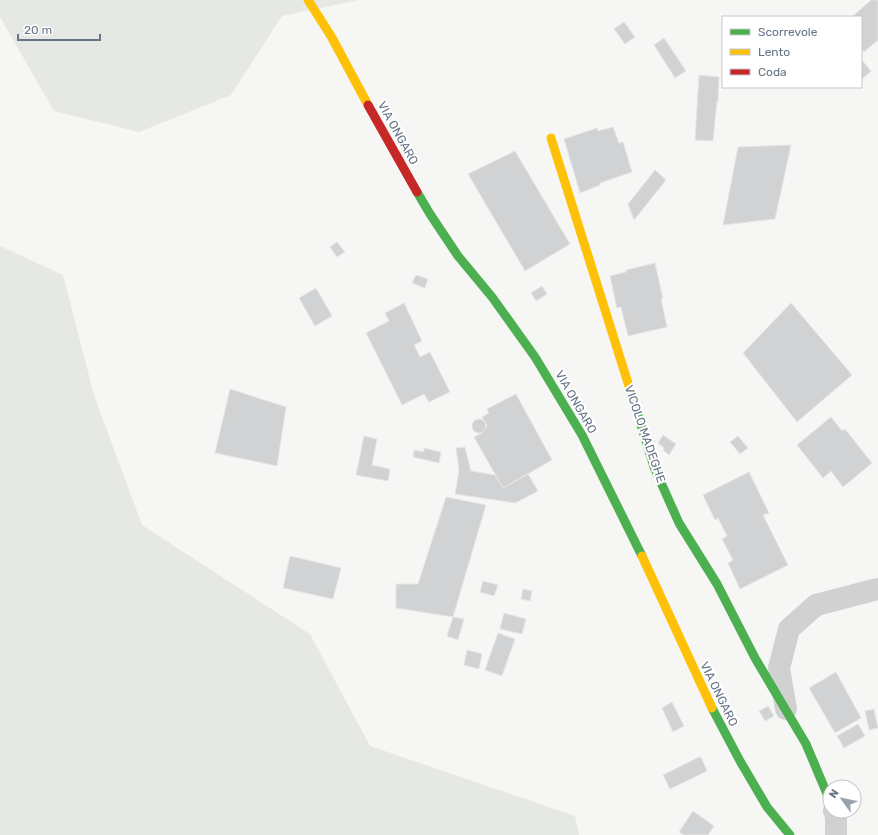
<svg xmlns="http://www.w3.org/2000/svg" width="878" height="835" font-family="Rubik,sans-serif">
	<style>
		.green { fill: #e6e9e3 }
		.building { fill: #d1d2d3; stroke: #e6e6e5 }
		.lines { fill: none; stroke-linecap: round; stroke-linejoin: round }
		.street { stroke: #d1d1d2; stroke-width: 22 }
		.fast { stroke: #4caf50; stroke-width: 9 }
		.slow { stroke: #ffc107; stroke-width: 9 }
		.jam { stroke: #c62828; stroke-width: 9 }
		.labels { text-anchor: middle; stroke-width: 4; stroke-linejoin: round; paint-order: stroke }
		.street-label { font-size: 12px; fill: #667486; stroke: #fff }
	</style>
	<rect width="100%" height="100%" fill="#f6f6f5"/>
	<g class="green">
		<path d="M0,0H359L282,16L231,95L139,132L54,111L0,17Z"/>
		<path d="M0,246L63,275L94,395L142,525L310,634L370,746L575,816L579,835H0Z"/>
	</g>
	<g class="building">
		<path d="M871,0H878V40L864,52L861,48V17H852Z"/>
		<path d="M624,22L635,37L625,44L614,29Z"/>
		<path d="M664,38L686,71L675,78L654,45Z"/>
		<path d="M861,59L871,71L861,80Z"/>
		<path d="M699,75L719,77L718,101H717L713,141L695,140Z"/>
		<path d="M613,127L619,143L623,142L632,172L600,183V185L580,193L564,139L597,128L598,131Z"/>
		<path d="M791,145L775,219L723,225L738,147Z"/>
		<path d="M515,151L570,244L525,271L468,174Z"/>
		<path d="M655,170L666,180L634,220L628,204Z"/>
		<path d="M337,242L345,252L337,257L330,247Z"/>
		<path d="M655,263L663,299H661L667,327L628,336L621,307L617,308L610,276L626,272V270Z"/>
		<path d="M416,275L428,279L425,288L412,283Z"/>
		<path d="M542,286L547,294L536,301L531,293Z"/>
		<path d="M316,288L332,316L315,326L299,298Z"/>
		<path d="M404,303L422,341L414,345L420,357L430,352L450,392L429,402L424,394L402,405L366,333L389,321L385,313Z"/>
		<path d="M791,303L852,375L797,422L743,353Z"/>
		<path d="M230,389L286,407L277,466L215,453Z"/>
		<path d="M516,394L552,460L503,488L474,437L482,433L485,429L487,425L482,417L489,413L487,409Z"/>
		<path d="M831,417L842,431L845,429L872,463L843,487L831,471L823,478L797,445Z"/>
		<circle cx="479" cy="426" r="7"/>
		<path d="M663,435L676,444L669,455L663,450L664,448L658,443Z"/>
		<path d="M364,436L377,439L372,465L390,469L388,481L356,475Z"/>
		<path d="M738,436L748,448L740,454L730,442Z"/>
		<path d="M465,447L471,471L495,475L503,488L528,474L538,491L515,503L455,494L459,470L456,448Z"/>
		<path d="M424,448L441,452L439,463L413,457L414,450L424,452Z"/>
		<path d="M749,472L769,513L763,515L788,565L740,589L728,563L733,560L722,539L727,536L718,518L715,520L703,495Z"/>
		<path d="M446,497L486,505L453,617L396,608V584H418Z"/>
		<path d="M290,556L341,568L333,599L283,588Z"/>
		<path d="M483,581L498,585L494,596L480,592Z"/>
		<path d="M523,589L532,591L530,601L521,599Z"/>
		<path d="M504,613L526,619L522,634L500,629Z"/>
		<path d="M453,617L464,619L458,640L447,636Z"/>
		<path d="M498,633L515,639L502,676L485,670Z"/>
		<path d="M467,650L482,654L479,669L464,665Z"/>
		<path d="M836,672L861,718L835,733L809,688Z"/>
		<path d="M672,702L684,726L673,732L662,708Z"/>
		<path d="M768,706L774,716L765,721L759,711Z"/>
		<path d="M874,709L878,728L869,730L865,711Z"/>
		<path d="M858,724L865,736L844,748L837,736Z"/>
		<path d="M699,757H701L707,771L670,789L663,775Z"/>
		<path d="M693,811L714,826L708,835H684L679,832Z"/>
	</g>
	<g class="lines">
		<g class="street">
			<path d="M786,709L779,668L789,629L816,605L878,589"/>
			<path d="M834,811L836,816V835"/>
		</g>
		<g class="fast">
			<path d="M417,192L430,214L458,256L492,297L535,357L582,435L642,556"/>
			<path d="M633,399L654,467L679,523L717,584L755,658L806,744L830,801"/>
			<path d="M712,708L740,761L767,807L790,835"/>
		</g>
		<g class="slow">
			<path d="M308,0L331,36L368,105"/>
			<path d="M551,138L633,399"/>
			<path d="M642,556L712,708"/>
		</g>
		<path class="jam" d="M368,105L417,192"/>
	</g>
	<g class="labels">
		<g class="street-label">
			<text transform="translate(398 133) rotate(61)" y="4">VIA ONGARO</text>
			<text transform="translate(576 402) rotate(60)" y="4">VIA ONGARO</text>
			<text transform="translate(645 434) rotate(71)" y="4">VICOLO MADEGHE</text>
			<text transform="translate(719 694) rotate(64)" y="4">VIA ONGARO</text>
		</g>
	</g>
	<rect x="722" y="16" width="140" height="72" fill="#ffffff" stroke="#c2c7cf"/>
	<rect x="730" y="29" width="20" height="6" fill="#4caf50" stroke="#c2c7cf"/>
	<text x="758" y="36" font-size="12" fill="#667486">Scorrevole</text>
	<rect x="730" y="49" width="20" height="6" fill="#ffc107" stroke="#c2c7cf"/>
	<text x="758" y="56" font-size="12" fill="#667486">Lento</text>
	<rect x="730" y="69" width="20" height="6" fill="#c62828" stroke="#c2c7cf"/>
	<text x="758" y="76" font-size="12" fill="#667486">Coda</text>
	<g transform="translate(842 799) rotate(303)"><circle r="19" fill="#ffffff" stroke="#c2c7cf"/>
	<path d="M0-3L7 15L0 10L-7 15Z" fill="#98a2ad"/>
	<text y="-6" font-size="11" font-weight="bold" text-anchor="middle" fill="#667486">N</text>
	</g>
	<path d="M18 34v6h82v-6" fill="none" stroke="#667486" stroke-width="2"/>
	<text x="24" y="34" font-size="12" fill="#667486" stroke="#ffffff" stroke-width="3" paint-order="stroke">20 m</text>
</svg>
